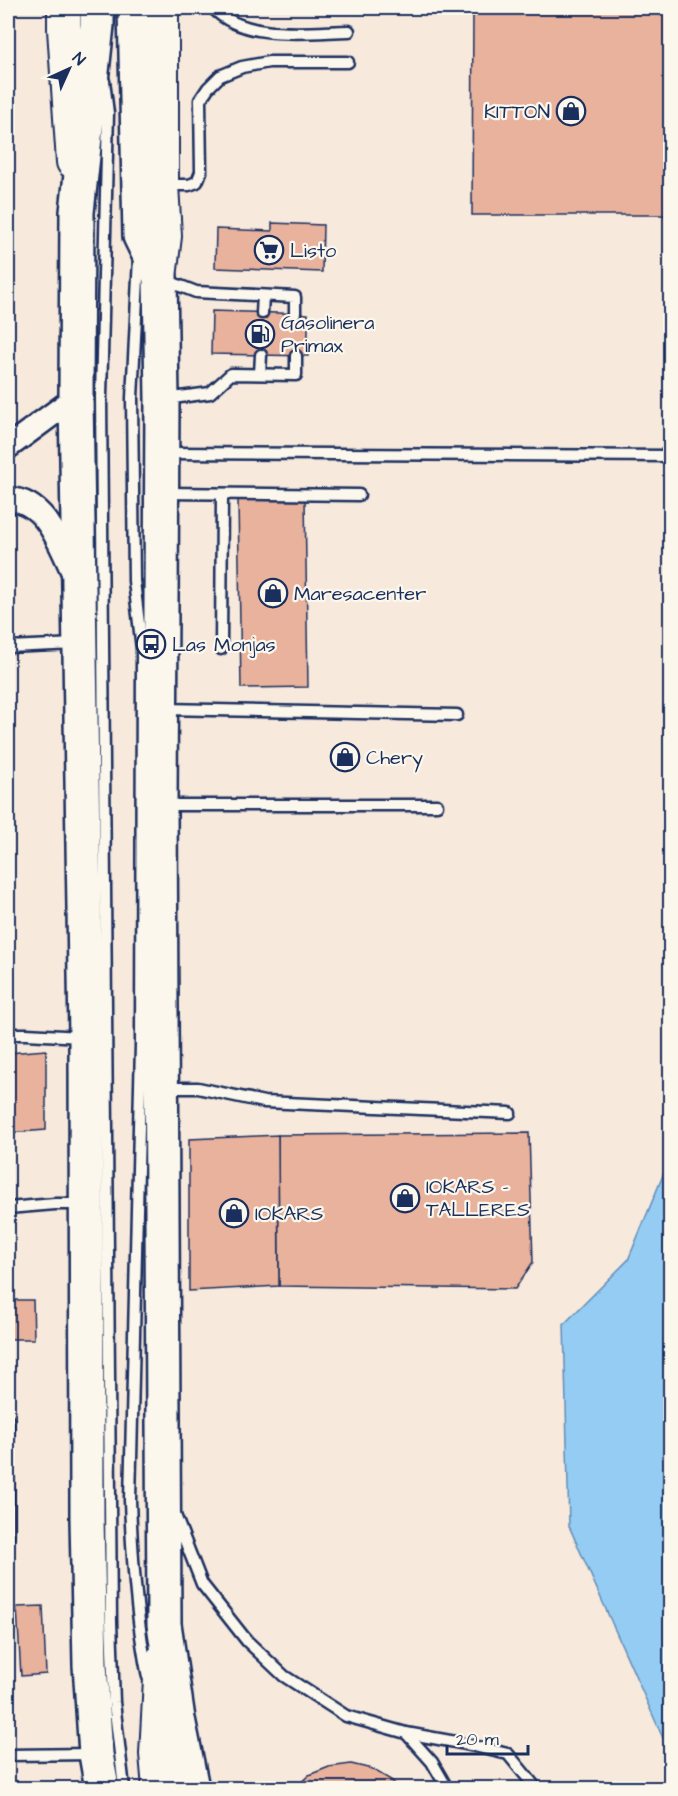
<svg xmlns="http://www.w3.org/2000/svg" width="678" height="1796" font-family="'Architects Daughter',sans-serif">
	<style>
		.water { fill: #94ccf3; stroke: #648db7; stroke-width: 1.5 }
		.building { fill: #e8b29c; stroke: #1b2f5e; stroke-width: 1.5 }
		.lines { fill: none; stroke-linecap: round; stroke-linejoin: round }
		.lane-casing { stroke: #1b2f5e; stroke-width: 15 }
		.street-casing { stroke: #1b2f5e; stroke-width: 27 }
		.secondary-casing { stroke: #1b2f5e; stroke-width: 36 }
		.primary-casing { stroke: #1b2f5e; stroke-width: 38 }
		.lane { stroke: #fbf7ec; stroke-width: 10 }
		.street { stroke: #fbf7ec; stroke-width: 22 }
		.secondary { stroke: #fbf7ec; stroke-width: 32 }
		.primary { stroke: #fbf7ec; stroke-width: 33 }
		.labels { text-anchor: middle; stroke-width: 4.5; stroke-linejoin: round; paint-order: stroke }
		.poi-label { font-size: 20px; fill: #1b2f5e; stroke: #fbf7ec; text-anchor: start }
	</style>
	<rect width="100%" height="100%" fill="#f7e9dc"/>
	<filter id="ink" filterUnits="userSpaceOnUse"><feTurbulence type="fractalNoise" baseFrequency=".0167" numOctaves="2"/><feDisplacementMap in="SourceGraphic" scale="12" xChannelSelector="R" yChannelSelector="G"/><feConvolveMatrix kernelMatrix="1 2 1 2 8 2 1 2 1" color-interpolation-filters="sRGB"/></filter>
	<g filter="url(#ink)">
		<path class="water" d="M670,1158V1754L569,1526L564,1324L628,1260Z"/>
		<g class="building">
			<path d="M473,8H670V215H472Z"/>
			<path d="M272,223L323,225L322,272L215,268L216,229L272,231Z"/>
			<path d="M212,311L308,314V356L211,354Z"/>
			<path d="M305,499L308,687L241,688L238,500Z"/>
			<path d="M46,1050V1130L8,1133V1053Z"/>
			<path d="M529,1133L533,1262L515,1289L279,1286L278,1135Z"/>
			<path d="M278,1135L279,1286L189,1291V1139Z"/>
			<path d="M8,1300H33L34,1339H8Z"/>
			<path d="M43,1606L46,1674L21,1676L17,1607Z"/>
			<path d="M351,1764L372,1769L391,1780L399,1788H295L309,1775L329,1767Z"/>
		</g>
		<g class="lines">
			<g class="lane-casing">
				<g id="lane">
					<path d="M213,8C244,41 307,32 349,31"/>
					<path d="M104,81L108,113L101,397L111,1622L114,1702L124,1788"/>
					<path d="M165,185H189L197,182L201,172L200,100L208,88L220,76L242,67L269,62H348"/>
					<path d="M139,257L132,398L134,581L142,649L141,1045L130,1500C132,1560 136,1618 148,1677"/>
					<path d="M165,280L196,292L295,297V313"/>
					<path d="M262,313L263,296"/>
					<path d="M260,374L261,355"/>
					<path d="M165,399L210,393L231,374L296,375V356"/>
					<path d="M164,453L670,456"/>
					<path d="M164,493L359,495"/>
					<path d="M8,647L77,644"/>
					<path d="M221,649L222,494"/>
					<path d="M164,709L457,715"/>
					<path d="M164,805H437"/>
					<path d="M8,1034H26L82,1037"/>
					<path d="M165,1088H198L264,1102L510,1113"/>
					<path d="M8,1208L55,1204H82"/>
					<path d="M175,1515L202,1584L247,1641L284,1676L346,1716L406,1733L461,1743L508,1754L536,1788"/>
					<path d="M8,1537V1420"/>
					<path d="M406,1733L432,1762L447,1788"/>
					<path d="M8,1755L93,1754"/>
				</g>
			</g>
			<g class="street-casing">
				<g id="street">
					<path d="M8,447L76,397"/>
					<path d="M8,499C47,500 61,548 75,577"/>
				</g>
			</g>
			<g class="secondary-casing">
				<g id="secondary">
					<path d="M64,8V29L73,162"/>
					<path d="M160,277L165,236L162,185V8"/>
					<path d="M159,1788L156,1754L161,1661"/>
				</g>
			</g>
			<g class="primary-casing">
				<g id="primary">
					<path d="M97,8V25L77,212L76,397L86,1037L87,1518L90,1665L96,1754L102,1788"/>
					<path d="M135,8L140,236L160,277L162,399L160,805L164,1624L178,1719L192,1788"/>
				</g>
			</g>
			<use href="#lane" class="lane"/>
			<use href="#street" class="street"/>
			<use href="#secondary" class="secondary"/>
			<use href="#primary" class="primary"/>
		</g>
	</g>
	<defs>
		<g id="shop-ring" transform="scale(1.5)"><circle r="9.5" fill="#fbf7ec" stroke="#1b2f5e" stroke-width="1.5"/><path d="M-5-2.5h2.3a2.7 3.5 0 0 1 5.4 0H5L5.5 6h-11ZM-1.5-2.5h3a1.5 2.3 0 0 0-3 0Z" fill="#1b2f5e"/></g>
		<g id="supermarket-ring" transform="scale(1.5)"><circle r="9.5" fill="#fbf7ec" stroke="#1b2f5e" stroke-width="1.5"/><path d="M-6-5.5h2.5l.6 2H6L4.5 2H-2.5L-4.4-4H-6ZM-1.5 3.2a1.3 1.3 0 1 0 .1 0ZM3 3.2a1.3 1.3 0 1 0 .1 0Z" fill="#1b2f5e"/></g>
		<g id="fuel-ring" transform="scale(1.5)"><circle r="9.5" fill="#fbf7ec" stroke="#1b2f5e" stroke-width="1.5"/><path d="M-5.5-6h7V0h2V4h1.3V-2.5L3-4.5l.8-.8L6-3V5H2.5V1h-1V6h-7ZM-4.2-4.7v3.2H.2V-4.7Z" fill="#1b2f5e"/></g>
		<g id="bus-ring" transform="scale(1.5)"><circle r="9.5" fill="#fbf7ec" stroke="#1b2f5e" stroke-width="1.5"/><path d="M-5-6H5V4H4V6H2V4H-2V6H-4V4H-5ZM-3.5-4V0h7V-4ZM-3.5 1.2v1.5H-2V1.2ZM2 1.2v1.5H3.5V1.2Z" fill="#1b2f5e"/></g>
	</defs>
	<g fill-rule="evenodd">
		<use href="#shop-ring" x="571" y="111"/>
		<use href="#supermarket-ring" x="269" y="250"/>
		<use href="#fuel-ring" x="260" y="334"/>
		<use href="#shop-ring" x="273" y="593"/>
		<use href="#bus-ring" x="151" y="644"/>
		<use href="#shop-ring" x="345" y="757"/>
		<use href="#shop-ring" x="405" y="1198"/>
		<use href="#shop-ring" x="234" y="1213"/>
	</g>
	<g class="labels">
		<g class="poi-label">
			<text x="550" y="118" text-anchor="end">KITTON</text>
			<text x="290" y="257">Listo</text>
			<text x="281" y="329">Gasolinera<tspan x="281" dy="23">Primax</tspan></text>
			<text x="294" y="600">Maresacenter</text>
			<text x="172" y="651">Las Monjas</text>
			<text x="366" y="764">Chery</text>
			<text x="426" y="1193">IOKARS -<tspan x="426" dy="23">TALLERES</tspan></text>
			<text x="255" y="1220">IOKARS</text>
		</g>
	</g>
	<rect width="678" height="1796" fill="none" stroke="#fbf7ec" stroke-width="30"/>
	<rect x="15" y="15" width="648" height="1766" fill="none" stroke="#1b2f5e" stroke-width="2" filter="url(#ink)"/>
	<g transform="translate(69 69) rotate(45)" stroke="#fbf7ec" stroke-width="4.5" paint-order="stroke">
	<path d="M0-4.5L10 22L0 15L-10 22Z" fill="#1b2f5e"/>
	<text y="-9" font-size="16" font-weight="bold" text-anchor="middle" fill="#1b2f5e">N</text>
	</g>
	<path d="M447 1745v9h81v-9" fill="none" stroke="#1b2f5e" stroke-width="3"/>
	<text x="456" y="1745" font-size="18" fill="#1b2f5e" stroke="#fbf7ec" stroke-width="4.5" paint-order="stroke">20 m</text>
</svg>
